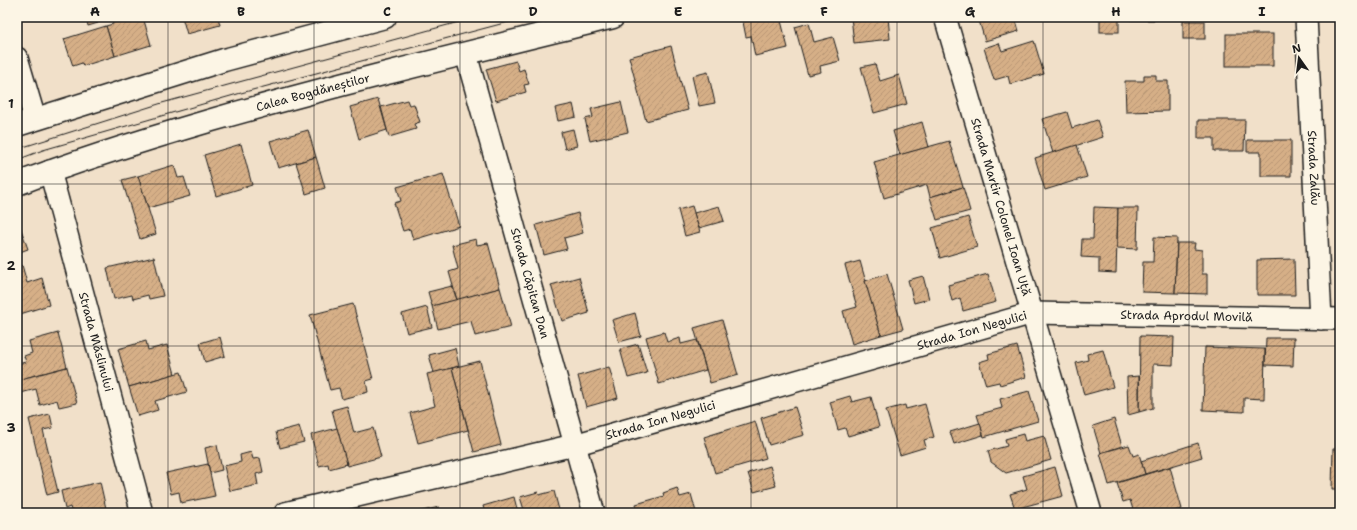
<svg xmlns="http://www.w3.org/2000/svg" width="1357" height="530" font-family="'Shantell Sans',sans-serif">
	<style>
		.building { fill: url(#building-hatch); stroke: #1c1c1c }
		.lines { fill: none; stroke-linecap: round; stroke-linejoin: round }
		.minor-casing { stroke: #1c1c1c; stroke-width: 24 }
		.secondary-casing { stroke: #1c1c1c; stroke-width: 25 }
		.minor { stroke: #fcf5e5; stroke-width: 21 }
		.secondary { stroke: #fcf5e5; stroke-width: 22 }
		.tram { stroke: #1c1c1c; stroke-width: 1 }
		.grid { fill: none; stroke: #1c1c1c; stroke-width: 1; stroke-opacity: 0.55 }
		.labels { text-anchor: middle; stroke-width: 4; stroke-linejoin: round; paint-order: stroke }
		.street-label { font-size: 12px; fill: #1c1c1c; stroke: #fcf5e5 }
		.neatline { fill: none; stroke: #1c1c1c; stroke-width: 1.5 }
		.grid-label { font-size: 13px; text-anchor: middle; font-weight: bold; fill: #1c1c1c }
	</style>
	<defs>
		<pattern id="building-hatch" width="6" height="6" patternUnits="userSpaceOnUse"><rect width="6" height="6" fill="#d6af87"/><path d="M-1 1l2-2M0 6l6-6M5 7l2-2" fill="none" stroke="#b79674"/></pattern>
	</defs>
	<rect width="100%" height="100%" fill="#f1e0c9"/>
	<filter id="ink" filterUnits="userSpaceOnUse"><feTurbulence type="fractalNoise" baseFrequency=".025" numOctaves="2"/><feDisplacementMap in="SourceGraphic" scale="8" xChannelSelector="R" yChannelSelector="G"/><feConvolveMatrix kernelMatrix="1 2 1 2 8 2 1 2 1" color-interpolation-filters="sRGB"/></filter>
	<g filter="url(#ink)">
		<g class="building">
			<path d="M86,17H96L98,23L88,26Z"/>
			<path d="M111,17H143L151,45L115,56L106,26L113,24Z"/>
			<path d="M182,17H218L220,25L187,34Z"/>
			<path d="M742,17H780L788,48L755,56L751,36L746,37Z"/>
			<path d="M851,17H888L890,39L854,43Z"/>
			<path d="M978,17H1015L1019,31L985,41Z"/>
			<rect x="1100" y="17" width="19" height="15"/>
			<rect x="1131" y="17" width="23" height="3"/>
			<rect x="1183" y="21" width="22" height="18"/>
			<path d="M809,23L814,42L833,37L840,61L820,66L821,72L808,75L795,27Z"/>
			<path d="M106,26L115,56L83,66L82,63L73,66L64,39Z"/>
			<rect x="1226" y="34" width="47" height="32"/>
			<path d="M1034,41L1044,74L1010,84L1008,76L994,80L984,48L999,43L1002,51Z"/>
			<path d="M671,46L688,110L646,121L629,57Z"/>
			<path d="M516,61L519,71L524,69L529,84L524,85L526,92L496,101L486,69Z"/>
			<path d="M875,64L880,81L899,75L907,104L874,113L861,67Z"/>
			<path d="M708,72L715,103L699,106L692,76Z"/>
			<path d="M1144,75H1156V81H1168V111L1126,112L1125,81H1144Z"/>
			<path d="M378,99L387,130L359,139L350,107Z"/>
			<path d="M407,100L409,105L414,104L420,122L414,124L416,129L389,137L381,107Z"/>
			<path d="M621,102L628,132L590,141L585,119L593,117L591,109Z"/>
			<path d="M573,104L576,117L558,121L555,108Z"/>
			<path d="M1067,112L1072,128L1097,120L1103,137L1053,153L1042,119Z"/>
			<path d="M1198,120H1245L1244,151H1214V138H1198Z"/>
			<path d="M922,122L929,147L900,155L893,131Z"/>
			<path d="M573,129L577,146L565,149L561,132Z"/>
			<path d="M308,130L316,157L278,168L270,141Z"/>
			<path d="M1247,140H1291V176H1261V152H1247Z"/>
			<path d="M949,141L963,187L930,197L927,185L884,198L874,162Z"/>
			<path d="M241,144L252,185L216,196L204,155Z"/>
			<path d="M1077,145L1087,177L1045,190L1035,158Z"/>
			<path d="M316,157L325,188L306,194L296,163Z"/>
			<path d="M174,165L178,178L184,177L190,196L148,208L138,176Z"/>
			<path d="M443,174L459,226L413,240L410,229L403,231L394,203L401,201L397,187Z"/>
			<path d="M138,176L156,234L140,239L122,180Z"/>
			<path d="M963,187L970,211L937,220L930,197Z"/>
			<path d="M692,206L700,232L685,236L678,210Z"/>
			<path d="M719,206L724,221L699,228L694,213Z"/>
			<path d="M1094,207L1118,208L1116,273L1099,272V258L1081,257L1082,239H1093Z"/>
			<path d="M1118,208H1138L1137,249L1117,248Z"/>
			<path d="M578,213L583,233L564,238L567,249L544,255L536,225Z"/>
			<path d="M968,217L977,247L940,258L932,228Z"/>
			<path d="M17,218L28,249L17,253Z"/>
			<path d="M1154,237L1177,238L1175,293L1142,292L1143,262H1153Z"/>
			<path d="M476,239L477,245L488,243L500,288L457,300L449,272L458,269L452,245Z"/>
			<path d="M1177,243H1195L1194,249L1202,250V274H1207V294L1175,293Z"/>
			<path d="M154,257L163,296L149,299L148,295L133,299L132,295L114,299L107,268Z"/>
			<path d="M1294,259L1295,295H1257V260Z"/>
			<path d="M860,261L881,335L852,344L843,311L857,307L845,265Z"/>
			<path d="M22,265L27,283L42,278L49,305L17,315V266Z"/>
			<path d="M887,274L903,329L881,335L865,281Z"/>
			<path d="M988,274L996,302L963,311L960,298L952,301L948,285Z"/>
			<path d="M923,276L929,299L914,303L908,280Z"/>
			<path d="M579,277L589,313L562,321L551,285Z"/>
			<path d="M452,286L457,300L432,306L428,292Z"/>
			<path d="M500,288L511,327L475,336L471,321L438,329L432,306Z"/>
			<path d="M353,304L373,379L366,381L368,392L342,399L339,388L330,390L310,315Z"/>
			<path d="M427,307L432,327L407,333L402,314Z"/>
			<path d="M635,313L641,336L619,342L612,320Z"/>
			<path d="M722,320L738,375L710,383L694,328Z"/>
			<path d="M664,332L667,342L680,338L681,344L697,340L706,370L659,384L646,337Z"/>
			<path d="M58,333L67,367L17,380V364L26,362L24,356L32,353L29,341Z"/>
			<path d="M1140,336L1174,337L1173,365L1153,364V408L1139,412Z"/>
			<path d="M220,337L225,356L205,362L200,343Z"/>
			<path d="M1266,338H1294L1293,366L1265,365Z"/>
			<path d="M146,341L148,350L167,345L175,374L129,387L118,349Z"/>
			<path d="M638,344L647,373L628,378L620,349Z"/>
			<path d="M1017,346L1026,377L1000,385L999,382L986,385L979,362L989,359L988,354Z"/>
			<path d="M1205,347L1265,349L1264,399L1244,398V412L1203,410Z"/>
			<path d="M455,348L459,366L434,373L429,355Z"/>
			<path d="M1103,350L1113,387L1084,395L1076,363L1088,360L1087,354Z"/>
			<path d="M480,361L501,445L474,452L452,368Z"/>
			<path d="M67,367L77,403L59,407L57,400L40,405L36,389L17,394V380Z"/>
			<path d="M609,367L618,398L586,407L578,376Z"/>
			<path d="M452,368L468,430L418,443L410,413L435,406L427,374Z"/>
			<path d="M181,372L187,392L155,401L158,410L138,416L129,387Z"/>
			<path d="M1139,376V412L1128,415L1127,377Z"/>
			<path d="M1029,391L1038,421L984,437L977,415L1002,408L1000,399Z"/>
			<path d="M850,396L852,402L871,397L879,427L848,436L845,428L838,430L830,402Z"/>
			<path d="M925,404L934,437L924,440L926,447L900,455L886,410L905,405L906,409Z"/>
			<path d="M347,406L354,433L373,428L381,457L347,466L332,410Z"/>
			<path d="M795,407L804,435L769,445L761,418Z"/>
			<path d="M50,414L53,428L43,430L58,492L47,495L29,419Z"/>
			<path d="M1114,419L1122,446L1101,453L1093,426Z"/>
			<path d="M755,421L766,458L715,473L704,437Z"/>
			<path d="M980,423L983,435L954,444L950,432Z"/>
			<path d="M299,426L304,442L280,448L276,432Z"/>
			<path d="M337,428L347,464L329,469L328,464L319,466L311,435Z"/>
			<path d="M1023,434L1025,441L1044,436L1051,460L1006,473L991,462L988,451L1007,446L1005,439Z"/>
			<path d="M1198,443L1202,457L1145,474L1141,461Z"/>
			<path d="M217,445L222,470L210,473L205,448Z"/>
			<path d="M1129,445L1133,456L1139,454L1145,474L1109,485L1100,453Z"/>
			<path d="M1333,449H1340V489H1332Z"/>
			<path d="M251,452L253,459L260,458L263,472L256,474L258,485L230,491L224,466L241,462L240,455Z"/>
			<path d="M208,464L215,496L181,503L179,492L171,494L166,473Z"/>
			<path d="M770,466L776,486L754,492L748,473Z"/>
			<path d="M1055,467L1063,496L1015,509L1010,494L1027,489L1023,476Z"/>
			<path d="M1170,467L1182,509L1168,513H1134L1130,500L1123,502L1117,483Z"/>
			<path d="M100,482L107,513H72L70,507L65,509L61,491Z"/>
			<path d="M677,488L680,497L691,494L696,512L638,513L636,504L664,496L663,493Z"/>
			<path d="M554,491L559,510L549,513H525L520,497L538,492L539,495Z"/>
			<path d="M514,497L518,513H485L483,506Z"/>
			<path d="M439,507L440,513H414Z"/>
		</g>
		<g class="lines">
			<g class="minor-casing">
				<g id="minor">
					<path id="s1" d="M945,17L1091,513"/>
					<path id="s2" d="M1306,17L1321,319"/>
					<path id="s3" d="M466,54L594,513"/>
					<path d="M17,58L35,119"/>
					<path id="s4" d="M50,171L142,513"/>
					<path id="s5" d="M285,513L574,445L1033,313L1340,319"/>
				</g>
			</g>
			<g class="secondary-casing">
				<g id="secondary">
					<path d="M17,125L224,60L385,17"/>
					<path id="s6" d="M17,184C81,159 147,139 212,120C345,82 479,50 613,17"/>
				</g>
			</g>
			<use href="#minor" class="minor"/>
			<use href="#secondary" class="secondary"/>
			<g class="tram">
				<path d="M17,149L162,103L477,17"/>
				<path d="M17,160L43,150L241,93L527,17"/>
			</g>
		</g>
	</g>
	<path class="grid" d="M168,17V513M314,17V513M460,17V513M606,17V513M751,17V513M897,17V513M1043,17V513M1189,17V513M17,184H1340M17,346H1340"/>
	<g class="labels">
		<g class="street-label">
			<text dy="4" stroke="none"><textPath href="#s6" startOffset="310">Calea Bogdăneștilor</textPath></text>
			<text dy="4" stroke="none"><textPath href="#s2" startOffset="151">Strada Zalău</textPath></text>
			<text dy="4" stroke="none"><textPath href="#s1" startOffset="198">Strada Martir Colonel Ioan Uță</textPath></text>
			<text dy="4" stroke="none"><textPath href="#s3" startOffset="238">Strada Căpitan Dan</textPath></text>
			<text dy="4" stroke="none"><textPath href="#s5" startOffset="928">Strada Aprodul Movilă</textPath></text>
			<text dy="4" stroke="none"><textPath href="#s5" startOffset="711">Strada Ion Negulici</textPath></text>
			<text dy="4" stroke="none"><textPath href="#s4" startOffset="177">Strada Măslinului</textPath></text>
			<text dy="4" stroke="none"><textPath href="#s5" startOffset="387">Strada Ion Negulici</textPath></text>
		</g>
	</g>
	<rect width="1357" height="530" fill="none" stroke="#fcf5e5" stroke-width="44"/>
	<g transform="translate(1299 58) rotate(346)" stroke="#fcf5e5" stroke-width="3" paint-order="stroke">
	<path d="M0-3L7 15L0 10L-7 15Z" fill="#1c1c1c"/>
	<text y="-6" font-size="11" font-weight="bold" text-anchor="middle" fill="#1c1c1c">N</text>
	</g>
	<rect x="22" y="22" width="1313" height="486" class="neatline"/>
	<g class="grid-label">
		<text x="95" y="16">A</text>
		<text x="241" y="16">B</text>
		<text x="387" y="16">C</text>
		<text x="533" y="16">D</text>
		<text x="678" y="16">E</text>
		<text x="824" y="16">F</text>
		<text x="970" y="16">G</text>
		<text x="1116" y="16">H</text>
		<text x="1262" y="16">I</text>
		<text x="11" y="108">1</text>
		<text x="11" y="270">2</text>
		<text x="11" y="432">3</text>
	</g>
</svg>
